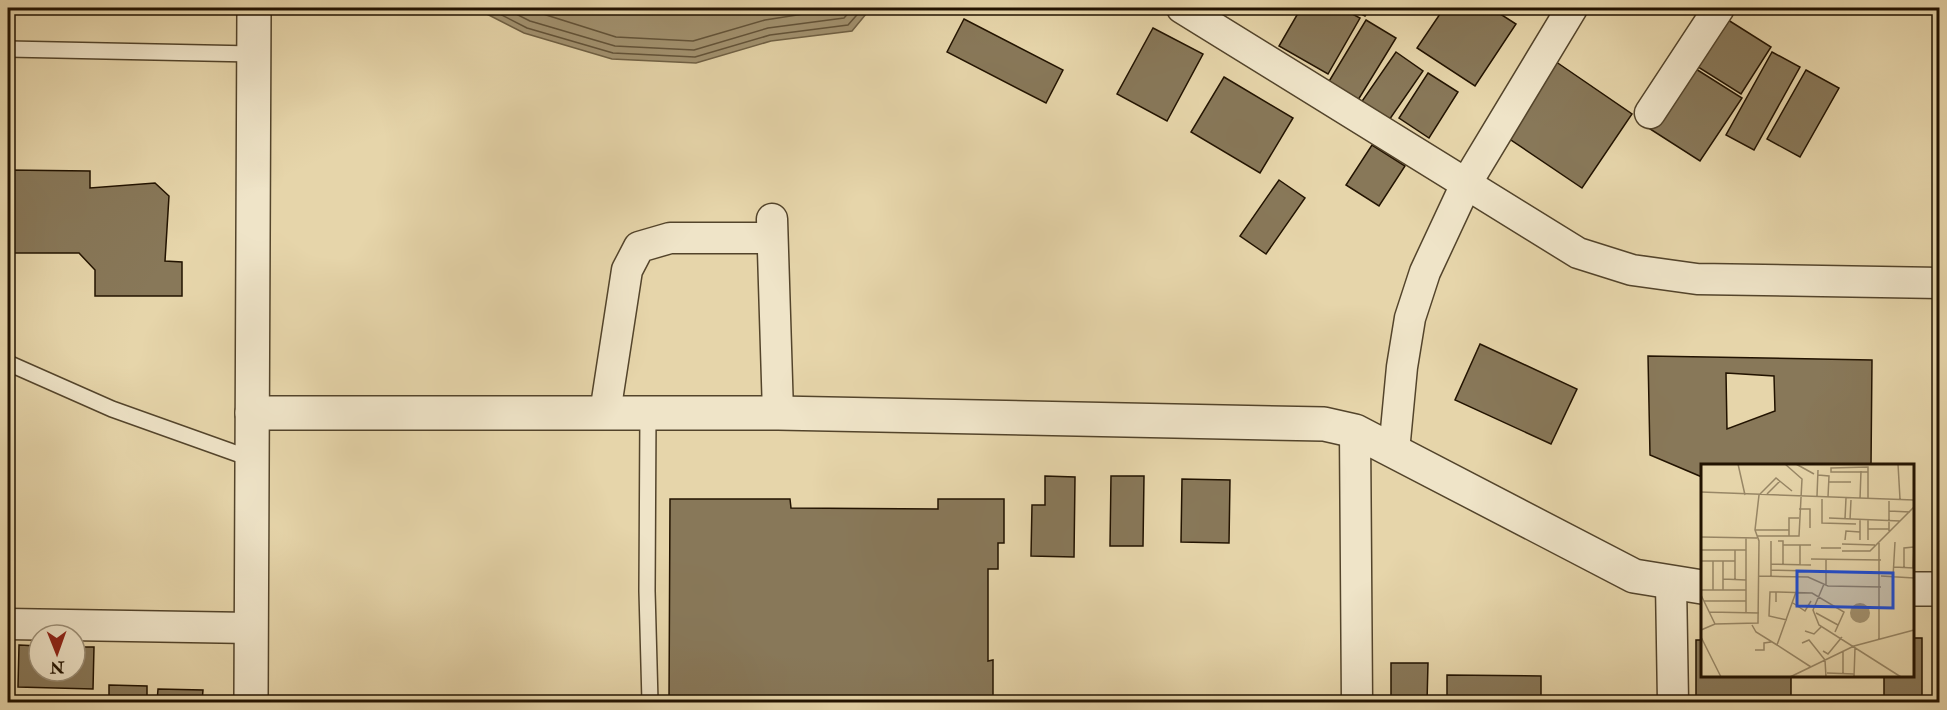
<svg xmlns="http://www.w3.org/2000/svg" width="1947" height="710" font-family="'IM FELL Double Pica',serif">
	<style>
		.water { fill: #a39371; stroke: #6f6044; stroke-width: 1.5 }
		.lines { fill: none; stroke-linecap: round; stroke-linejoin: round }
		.shore { stroke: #625339; stroke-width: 1.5 }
		.building { fill: #887859; stroke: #221301; stroke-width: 1.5; fill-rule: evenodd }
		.service-casing { stroke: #53442b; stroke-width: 18 }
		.minor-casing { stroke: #53442b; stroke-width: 33 }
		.tertiary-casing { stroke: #53442b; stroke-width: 36 }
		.service { stroke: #efe4c8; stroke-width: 15 }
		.minor { stroke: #efe4c8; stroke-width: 30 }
		.tertiary { stroke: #efe4c8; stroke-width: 33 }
		.inset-road { fill: none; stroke: #988766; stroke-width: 1.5 }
		.view { fill: #1d4ed8; fill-opacity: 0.15; stroke: #1d4ed8; stroke-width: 3 }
		.inset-edge { fill: none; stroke: #221301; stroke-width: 3 }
	</style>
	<rect width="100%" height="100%" fill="#e6d5aa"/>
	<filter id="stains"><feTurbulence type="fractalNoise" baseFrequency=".00333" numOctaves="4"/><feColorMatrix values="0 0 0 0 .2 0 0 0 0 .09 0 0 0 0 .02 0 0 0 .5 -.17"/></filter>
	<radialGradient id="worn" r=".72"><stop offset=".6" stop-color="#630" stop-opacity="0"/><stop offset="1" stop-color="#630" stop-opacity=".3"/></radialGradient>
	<path class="water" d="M475,8H871L852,31L771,41L696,63L612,59L524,33Z"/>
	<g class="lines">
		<g class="shore">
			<path d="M488,8L527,28L613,53L695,57L770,35L848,25L863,8"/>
			<path d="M504,8L530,21L615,46L694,50L768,28L844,18L853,8"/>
			<path d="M524,8L616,37L693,41L765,20L842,8"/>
		</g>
	</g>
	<g class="building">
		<path d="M1301,8H1341L1360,18L1328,74L1279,46Z"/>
		<path d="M1349,8H1370L1365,16Z"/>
		<path d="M1444,8H1491L1516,24L1475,86L1417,48Z"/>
		<path d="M1717,13L1771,47L1741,94L1687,60Z"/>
		<path d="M964,19L1063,70L1046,103L947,52Z"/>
		<path d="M1366,20L1396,38L1355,105L1325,88Z"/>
		<path d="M1153,28L1203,54L1167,121L1117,94Z"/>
		<path d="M1396,52L1423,71L1385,126L1358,107Z"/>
		<path d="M1772,52L1800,67L1754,150L1726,135Z"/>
		<path d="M1549,57L1632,114L1582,188L1499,132Z"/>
		<path d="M1688,64L1742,98L1700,161L1647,127Z"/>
		<path d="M1806,70L1839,88L1800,157L1767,139Z"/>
		<path d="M1428,73L1458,92L1429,138L1399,118Z"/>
		<path d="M1224,77L1293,118L1260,173L1191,132Z"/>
		<path d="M1372,145L1405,166L1379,206L1346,185Z"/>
		<path d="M8,170L90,171V188L155,183L169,196L165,261L182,262V296H95V270L79,253H8Z"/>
		<path d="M1279,180L1305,198L1266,254L1240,236Z"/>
		<path d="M1480,344L1577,389L1551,444L1455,400Z"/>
		<path d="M1648,356L1872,360L1871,466H1702V477L1650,455ZM1726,373L1774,376L1775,411L1727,429Z"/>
		<path d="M1045,476L1075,477L1074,557L1031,556L1032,505H1045Z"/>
		<path d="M1111,476H1144L1143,546H1110Z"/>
		<path d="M1182,479L1230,480L1229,543L1181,542Z"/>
		<path d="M670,499H790L791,508L938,509V499H1004V543H998V569H988V661L993,660V697H1003V702H669Z"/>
		<path d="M1912,638H1922V702H1884V676H1912Z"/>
		<path d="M1696,640H1702V676H1791V702H1696Z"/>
		<path d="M19,645L39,646V671H75V647H94L93,689L18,687Z"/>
		<path d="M1391,663H1428L1427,702H1391Z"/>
		<path d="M1447,675L1541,676V702H1447Z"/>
		<path d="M109,685L147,686V702H109Z"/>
		<path d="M158,689L203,690L202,702H157Z"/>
		<path d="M21,696L95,698V702H21Z"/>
	</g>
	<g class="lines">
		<g class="service-casing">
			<g id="service">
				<path d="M8,49L253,54"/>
				<path d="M8,363L112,409L252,459"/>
				<path d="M648,413L647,591L650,702"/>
			</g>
		</g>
		<g class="minor-casing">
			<g id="minor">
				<path d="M1182,8L1578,253L1632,270L1697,279L1940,283"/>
				<path d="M1650,113L1719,8"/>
				<path d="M772,219L778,413"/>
				<path d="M605,413L627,270L639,247L670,238H772"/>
				<path d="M1355,431L1357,702"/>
				<path d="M1394,451L1402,367L1410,318L1425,272L1467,182L1572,8"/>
				<path d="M1671,583L1673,702"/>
				<path d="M8,624L251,628"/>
			</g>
		</g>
		<g class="tertiary-casing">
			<g id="tertiary">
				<path d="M252,413H778L1324,424L1355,431L1634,576L1702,587"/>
				<path d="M1912,589H1940"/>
				<path d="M251,702L254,8"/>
			</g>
		</g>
		<use href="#service" class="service"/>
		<use href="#minor" class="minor"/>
		<use href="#tertiary" class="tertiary"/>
	</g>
	<g transform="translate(1701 464)">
		<rect width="213" height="213" fill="#e6d5aa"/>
		<path d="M149 149a10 10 0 1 1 20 0a10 10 0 1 1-20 0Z" fill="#a39371"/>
		<path class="inset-road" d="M37,0L44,31M95,0L113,10M197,0L199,35M117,11L128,12L127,33M128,18H150M0,28L213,36M66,30L79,17M116,32L117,6M121,35V59L155,60M159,35L160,7M167,35V3L130,4V8H167M98,45H109V64M188,47L209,48M128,54L199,57M144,55L145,34M149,56L150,36M167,65H188M54,66H88M188,67V37M56,72H98L101,15L84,0M88,72V54H98M0,73L56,74M144,76L145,67L159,68M159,76V55M167,76V56M77,77H82V100M141,80L174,81M82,81H110M99,81V101M120,84H140M0,86H45M141,87H169L213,43M110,95L180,96M0,97H34M70,100L110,101M193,103L213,104M203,103V84L213,83M212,104L213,83M70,106L110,107M58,112L107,113L127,122L180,123M70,112V77M180,112L213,114M192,113L194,78M22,115L45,116M34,115V86M123,120L112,146L118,161L200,213M125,121V95M0,126H45M12,126V97M22,126V97M75,128L111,129L143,148L134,168M95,128L76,181L110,203M0,131L14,160M3,137H45M75,138V128H69L68,152L86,156M92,139L104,147L110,137M8,148L58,149M45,148V74M115,149L137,161M51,161L55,168L76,181M0,166L14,160L57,159L58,77L54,66L58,31L75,14L91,27M104,167L113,170L120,163M0,173L20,213M178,176V79M101,179L108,176L124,196L125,213M54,186H63V179L70,178M122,187L127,190L141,173M126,209L153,210M142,210V187M89,213L153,182L213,166M153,213L154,184"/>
		<path class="view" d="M96,107L192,109V144L96,142Z"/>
		<rect width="213" height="213" class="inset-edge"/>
	</g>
	<rect width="1947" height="710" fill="none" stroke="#e6d5aa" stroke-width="30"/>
	<rect x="9" y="9" width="1929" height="692" fill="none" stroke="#221301" stroke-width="3"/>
	<rect x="15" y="15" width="1917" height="680" fill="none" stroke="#221301" stroke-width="1.5"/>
	<g transform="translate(57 653) rotate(179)"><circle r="28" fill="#efe4c8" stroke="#9d9078" stroke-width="1.5"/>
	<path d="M0-4.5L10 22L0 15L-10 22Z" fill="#8f2418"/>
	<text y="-9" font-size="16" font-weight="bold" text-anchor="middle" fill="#221301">N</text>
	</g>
	<rect width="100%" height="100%" filter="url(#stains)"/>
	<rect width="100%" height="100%" fill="url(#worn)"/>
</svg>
